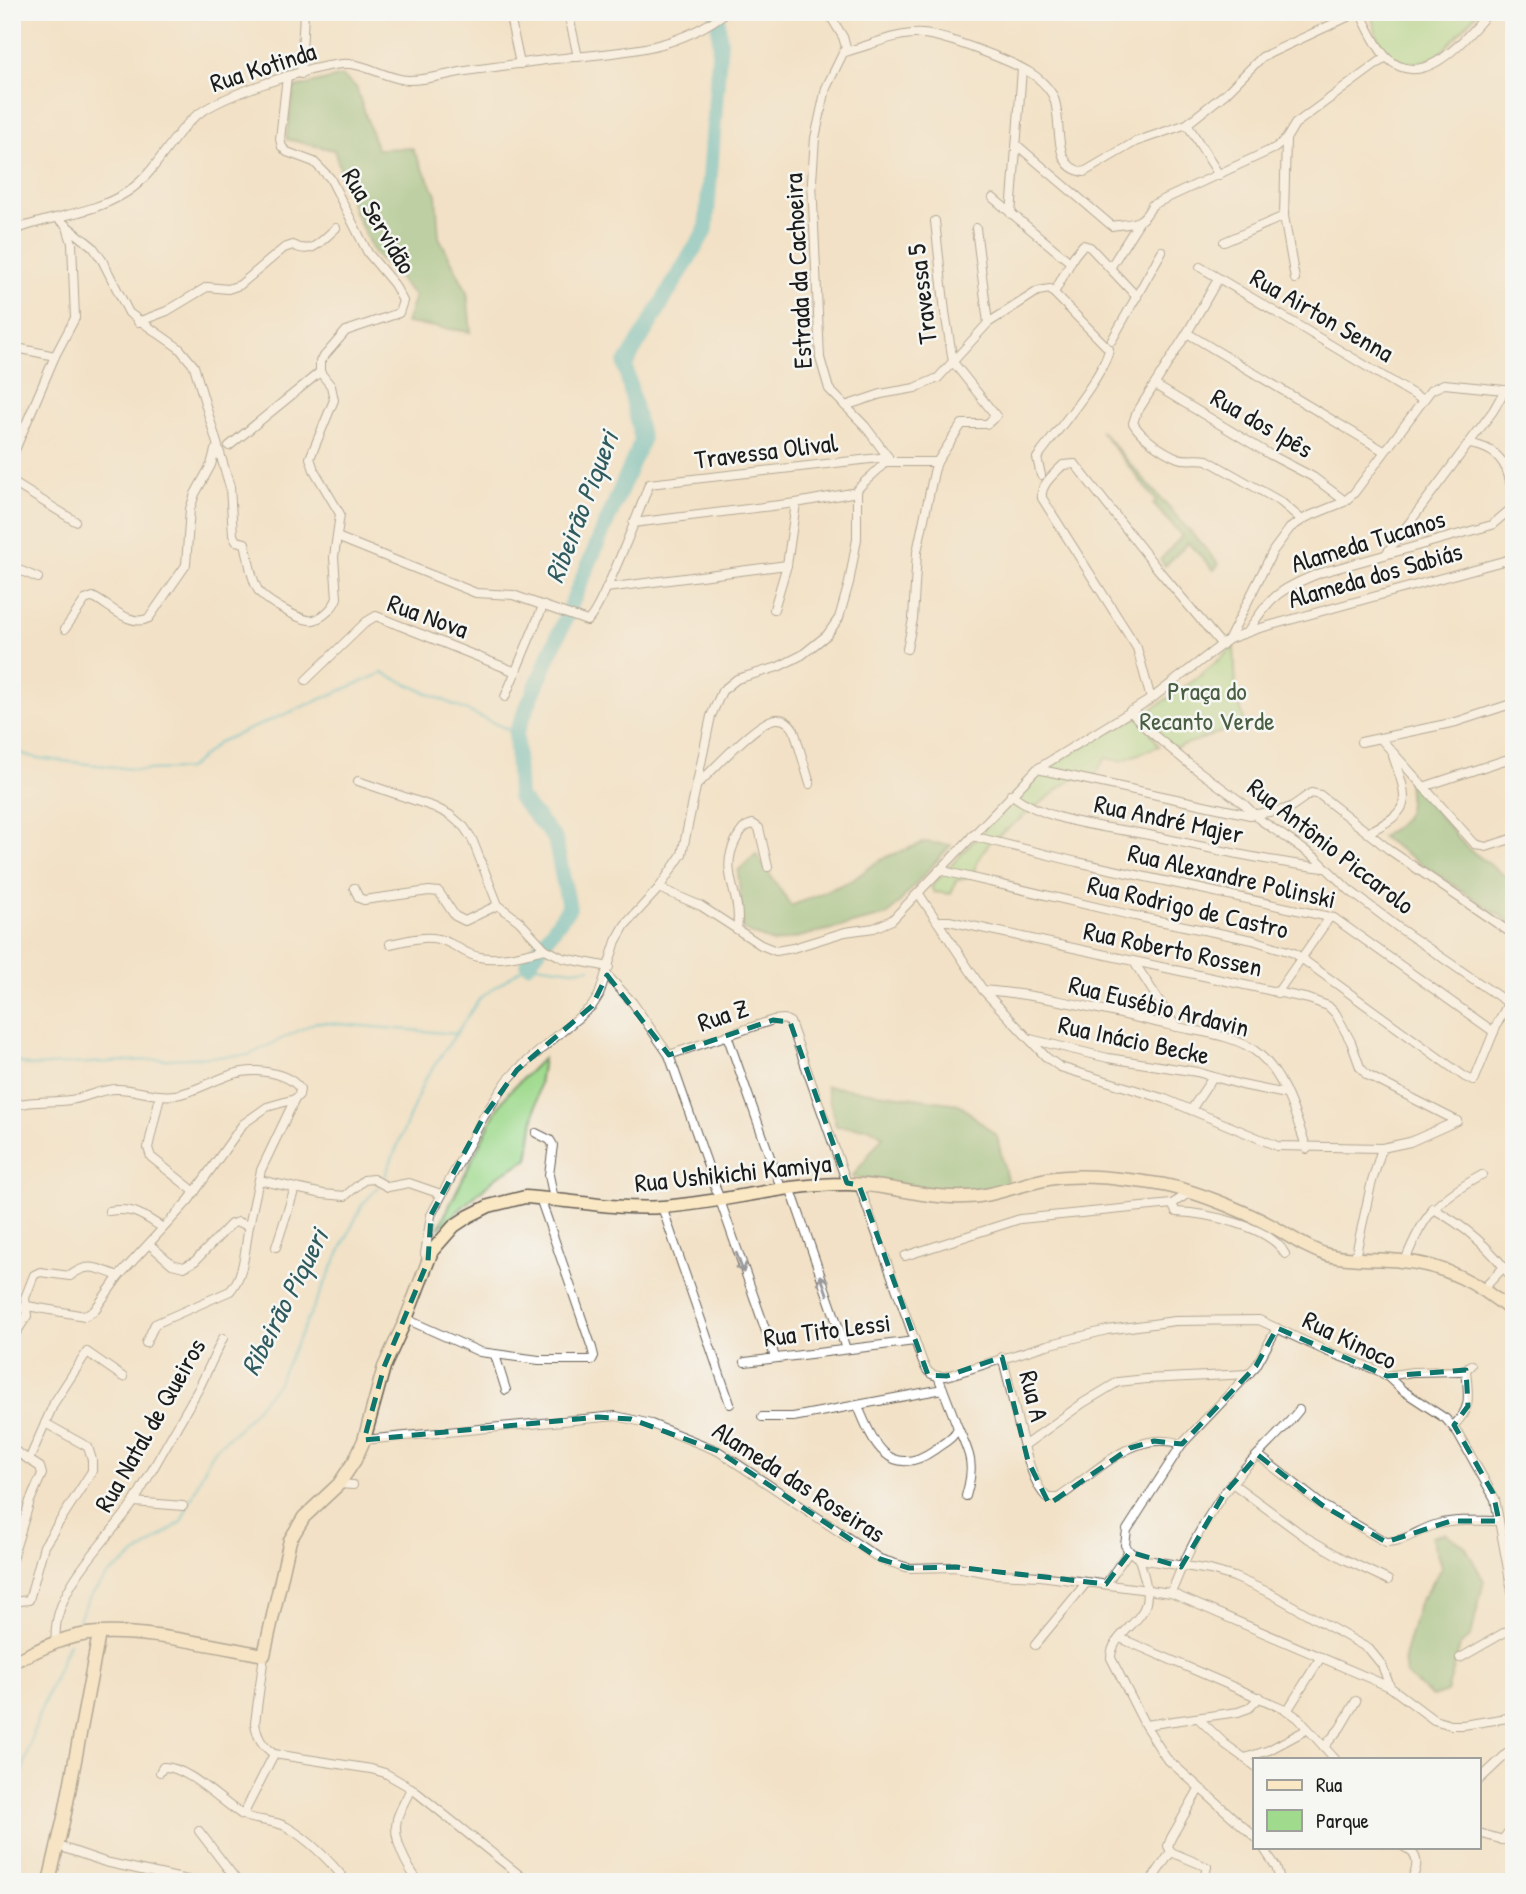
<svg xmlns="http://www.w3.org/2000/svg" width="1526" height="1894" font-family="'Patrick Hand',sans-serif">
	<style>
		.green { fill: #9fda8d; stroke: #5e7b54; stroke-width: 2 }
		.forest { fill: #7fba78; stroke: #4e6b4a; stroke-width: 2 }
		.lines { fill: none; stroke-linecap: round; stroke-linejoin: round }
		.stream { stroke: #4bb9c3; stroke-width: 2.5 }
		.river { stroke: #4bb9c3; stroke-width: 16 }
		.street-casing { stroke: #676158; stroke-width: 10 }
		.secondary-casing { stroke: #676158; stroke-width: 15 }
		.street { stroke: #fff; stroke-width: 8 }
		.secondary { stroke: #fae7c3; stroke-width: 12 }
		.oneway { stroke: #999 }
		.marked { fill: none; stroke: #0f766e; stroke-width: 5; stroke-dasharray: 14 9; stroke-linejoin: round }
		.labels { text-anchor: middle; stroke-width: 5; stroke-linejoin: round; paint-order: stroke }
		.street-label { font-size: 26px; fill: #1c1c1c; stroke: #f6f6f2 }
		.park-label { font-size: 26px; fill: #4a5e44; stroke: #f6f6f2 }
		.water-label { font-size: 28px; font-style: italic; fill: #2f5b5f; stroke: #f6f6f2 }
	</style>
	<rect width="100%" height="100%" fill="#f6f6f2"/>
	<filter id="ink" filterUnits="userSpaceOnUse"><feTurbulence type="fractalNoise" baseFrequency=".0143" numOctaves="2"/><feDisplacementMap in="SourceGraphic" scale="14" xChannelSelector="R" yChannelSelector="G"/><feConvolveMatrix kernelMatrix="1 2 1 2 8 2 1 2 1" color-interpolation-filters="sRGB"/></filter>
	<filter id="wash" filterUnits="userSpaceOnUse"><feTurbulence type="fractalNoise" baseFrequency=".00686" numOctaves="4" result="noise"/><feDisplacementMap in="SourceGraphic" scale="28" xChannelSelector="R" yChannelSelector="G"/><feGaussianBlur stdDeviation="1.57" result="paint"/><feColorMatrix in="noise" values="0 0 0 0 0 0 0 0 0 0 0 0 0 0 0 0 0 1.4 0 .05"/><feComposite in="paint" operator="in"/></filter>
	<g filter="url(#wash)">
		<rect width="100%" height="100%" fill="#f2e1c6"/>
		<g class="green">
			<path d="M1371,12H1478C1466,25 1454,40 1441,52C1420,70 1389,66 1378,39C1375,31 1373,21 1371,12Z"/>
			<path d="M1234,647L1236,692L1245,724L1175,748L1150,732L1159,746L1121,761L1105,758L1094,777L1072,779L990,842L978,860L972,876L956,881L951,894L934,892L931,887L1040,769L1149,711L1196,679Z"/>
			<path d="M543,1058L528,1159L496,1177L438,1229L497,1109L510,1091Z"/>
		</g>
		<g class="forest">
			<path d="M342,76L356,87L377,149L412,148L436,194L439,237L467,291L471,332L406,323L415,296L374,253L353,209L334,150L286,139L294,88Z"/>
			<path d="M1100,430L1219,564L1214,570L1188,543L1165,566L1160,560L1182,536L1153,504L1156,501Z"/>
			<path d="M1408,779L1467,848L1514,882V925L1381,837C1410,818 1411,813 1408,779Z"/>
			<path d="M925,842L951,845L888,915L775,943L743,930L738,871L756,854L791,906L853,880L881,859Z"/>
			<path d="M826,1086L959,1104L997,1136L1009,1189L954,1192L852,1177L883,1136L870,1128L836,1126Z"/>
			<path d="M1445,1533L1465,1546L1484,1581L1471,1636L1460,1646L1447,1692L1432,1697L1406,1675L1404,1657L1419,1603L1442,1568L1431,1537Z"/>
		</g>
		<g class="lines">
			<g class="stream">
				<path d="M12,751L37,758L140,770L188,769L219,742L383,673L516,733"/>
				<path d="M12,1060L31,1066L249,1055L316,1022L456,1034"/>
				<path d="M383,1181L424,1081L480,998L528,964L573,970L590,968"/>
				<path d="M73,1633L88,1599L108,1575L181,1522L209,1458L216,1448L241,1426L277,1384L362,1205L379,1186"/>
				<path d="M12,1807L39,1714L69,1643"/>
			</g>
			<path class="river" d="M528,964L569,908L555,839L519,797L516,733L642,440L625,365L706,229L720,41L717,12"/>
		</g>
	</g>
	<g filter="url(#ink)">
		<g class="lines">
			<g class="street-casing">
				<g id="street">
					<path d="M509,12L520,64"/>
					<path d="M568,12L578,57"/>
					<path d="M828,12L843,37L846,47L826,88L815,138L812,181L820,358L829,389L865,426L888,457"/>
					<path d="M845,52C869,46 898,32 923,34C946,36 1009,60 1029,72C1038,77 1046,85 1052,94C1065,117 1048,167 1084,172L1135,142L1187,124L1226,93L1262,57L1352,15L1361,14C1368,28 1375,45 1386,57C1424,94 1466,37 1489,12"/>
					<path d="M301,74L304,12"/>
					<path d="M1187,124L1219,175"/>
					<path d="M1018,146L1112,226C1132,223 1142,226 1152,205L1275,148L1286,139"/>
					<path d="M993,198L1070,262"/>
					<path d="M1011,214L1022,69"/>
					<path d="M57,218L93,247L102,260L129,313L179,348L194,366L230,487L233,535L236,541L245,543C249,558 250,577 258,590C264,600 303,623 314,620C324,617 334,607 337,598L334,557L340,514L314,470L310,458L334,400L331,386L320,372V361L346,331L399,313L403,301L394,284L368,253L330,178L314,162L287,152L282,147L280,139L287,76"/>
					<path d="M976,228L988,323"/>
					<path d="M12,231C50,215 92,215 127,192C154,175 167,143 190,121C213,97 307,67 342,64C365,62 385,79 408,80C428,80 447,74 466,71C485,68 504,66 523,63C595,51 665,60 726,12"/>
					<path d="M1224,242L1284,216"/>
					<path d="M1200,267L1423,400"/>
					<path d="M1110,268L1139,222"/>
					<path d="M1218,279L1187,333L1136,414L1133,423C1141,437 1163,452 1178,458C1187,461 1197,458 1207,460L1281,502L1302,520"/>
					<path d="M1295,279L1284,216L1286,139L1295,124L1386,57"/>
					<path d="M1054,293L1074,256L1083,245L1090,247L1137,297"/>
					<path d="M138,322L167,311L207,287L228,289L240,285L284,248L293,245C312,256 322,240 336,228"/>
					<path d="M1187,333L1384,451"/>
					<path d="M1112,340L1162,251"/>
					<path d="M12,347L55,356"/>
					<path d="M1155,385L1269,454L1313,477L1345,501"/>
					<path d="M845,406L881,394L915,388L938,378L988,323L1038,291L1050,289L1109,349C1104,376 1055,433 1037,458L1041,475"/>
					<path d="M1468,444C1511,448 1512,483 1514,519"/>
					<path d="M229,446L320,372"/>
					<path d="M12,457L55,356L75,318L72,243L67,227"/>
					<path d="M887,462H937"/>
					<path d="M12,482L75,521"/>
					<path d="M633,523L796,503L857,492"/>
					<path d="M337,537L476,593L513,595L587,621C599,615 642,504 649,484L888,457"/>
					<path d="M1386,554L1493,411L1505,390"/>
					<path d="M12,567L38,578"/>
					<path d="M606,588L787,565"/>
					<path d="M774,609L787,565L796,503"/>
					<path d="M65,629L85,600L93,597C110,605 130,628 149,618L186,565L190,509L195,494L211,465L215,450"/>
					<path d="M1248,632C1269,596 1282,588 1320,573L1492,525L1513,507"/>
					<path d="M1229,639L1257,629L1514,558"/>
					<path d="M907,649L913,619L917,552L934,472L937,462L962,424H987L996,416L953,362L945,312L935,221"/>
					<path d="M306,680L366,622L376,616L516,672"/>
					<path d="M505,697L543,606"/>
					<path d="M1151,699L1137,648L1042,498C1040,485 1054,474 1063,465L1075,464L1156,567L1222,645"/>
					<path d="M1130,711L1148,730L1189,764L1244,804L1259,819L1316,858L1349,890L1399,928L1514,1007"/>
					<path d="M1380,738L1475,844L1486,847L1514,838"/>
					<path d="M1361,742L1456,722L1514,703"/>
					<path d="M1037,769L1250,815L1282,810L1291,807L1311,793L1320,795L1391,851L1514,935"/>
					<path d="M358,781L434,807L450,815L464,827L472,839L498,905L519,921L545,949L563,958L609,967"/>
					<path d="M698,784C713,770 758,720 776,719C785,718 790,723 794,730L810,784"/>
					<path d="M1423,787L1514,757"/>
					<path d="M1011,794C1048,823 1104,826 1149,835C1208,848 1265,861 1324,868"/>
					<path d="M1367,833C1413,810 1409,802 1393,756"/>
					<path d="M972,836L1077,862L1334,918L1494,1032"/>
					<path d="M939,870L1130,915L1253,940L1294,953L1465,1077L1474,1081L1497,1024L1514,993"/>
					<path d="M354,888L359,898L364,900L429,891L439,892L455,916L465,921L498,905"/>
					<path d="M659,888L701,906L761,945L776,951L793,948L845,932L874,928L892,920L1037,769L1151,699L1229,639L1273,551L1290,528L1307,517L1344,502L1354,493L1431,390L1444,384L1514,391"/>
					<path d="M919,894L983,990L1046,1057L1060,1067L1165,1099L1277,1146L1382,1148L1410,1142L1457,1121"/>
					<path d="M937,921H949L1309,999L1328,1006L1336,1014L1351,1042L1360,1067L1367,1075L1457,1121"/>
					<path d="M737,929C743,893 717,873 737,838C742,830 744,826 753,824L759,828L768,867"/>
					<path d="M390,944C409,940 430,933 449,943C460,948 467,955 479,957C501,961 524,954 545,949"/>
					<path d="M1134,962L1176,1027"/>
					<path d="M607,975L633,1003L669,1055L775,1357"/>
					<path d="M983,990C1045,995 1107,1011 1168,1025C1197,1032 1236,1034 1259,1054C1285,1076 1296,1118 1307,1149"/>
					<path d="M1277,993L1330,917"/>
					<path d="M727,1035L781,1188"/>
					<path d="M1030,1039L1108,1058L1197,1072L1242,1085L1286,1094"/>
					<path d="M669,1055L773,1020L784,1019L790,1022L847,1183"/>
					<path d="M160,1096L148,1148L151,1157L195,1192"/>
					<path d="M12,1107C30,1099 51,1103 70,1100C86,1098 100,1089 117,1089C137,1089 155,1098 175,1095C203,1091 227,1069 257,1071C271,1072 291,1076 300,1089L299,1095L295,1099L267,1107L243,1124L189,1200L119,1276L94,1311L85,1316L27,1306L12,1312"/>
					<path d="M1191,1110L1213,1077"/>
					<path d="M536,1133L550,1140L553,1145L549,1175L554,1199"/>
					<path d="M259,1180L323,1194L345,1196L364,1180L373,1179L388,1187L409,1183L441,1194"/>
					<path d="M859,1185L922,1360C927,1374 932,1377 947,1376L1047,1345L1107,1330L1175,1321L1259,1320L1326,1351L1377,1370L1387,1376L1402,1390L1446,1419L1458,1433L1495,1499L1514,1602"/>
					<path d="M790,1187L846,1349"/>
					<path d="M1172,1204L1176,1212C1205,1213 1271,1226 1285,1254"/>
					<path d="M662,1207L730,1404"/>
					<path d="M1432,1208C1463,1225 1491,1248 1511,1277"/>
					<path d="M109,1211C134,1207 142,1215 163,1228"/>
					<path d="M149,1244L172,1264L184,1267L195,1261L231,1224L238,1222L249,1226L261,1170L295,1099"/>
					<path d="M276,1247L295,1188"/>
					<path d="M905,1256L1020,1219L1172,1204L1189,1193"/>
					<path d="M1355,1258L1371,1185L1382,1148"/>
					<path d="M428,1261L425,1254L431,1215L484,1116L507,1081L517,1070L592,1006L599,995L616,941L625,925L659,888L682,854L711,716L722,691L737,679L778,667L802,655L827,635L839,618L849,583L857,539V490C866,478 882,470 888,457"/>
					<path d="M1405,1261C1424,1213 1437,1200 1482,1175"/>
					<path d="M1484,1288L1504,1267"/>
					<path d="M406,1319L480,1352L539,1360H592L594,1356L592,1348L540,1198"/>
					<path d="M1277,1328L1256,1366L1182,1444L1127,1530L1125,1545L1129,1551L1139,1559L1210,1570L1234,1577L1270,1593L1369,1649L1382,1665L1390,1687L1434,1720L1451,1725H1463L1514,1717"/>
					<path d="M12,1339L27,1316L25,1298L34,1275L40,1272L70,1276C89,1261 98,1269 119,1276"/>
					<path d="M146,1343L155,1324L230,1291C245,1275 245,1247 249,1226"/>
					<path d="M495,1355L506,1390"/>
					<path d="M1002,1357C1012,1387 1026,1483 1048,1498H1058C1095,1474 1133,1428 1182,1444"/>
					<path d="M745,1362L915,1341"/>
					<path d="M1387,1376L1412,1372L1459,1371L1466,1370L1471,1365"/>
					<path d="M858,1406C872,1442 890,1481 934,1450C943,1443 954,1438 958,1428L938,1376"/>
					<path d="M762,1417H793L943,1389"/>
					<path d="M1453,1426C1473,1408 1468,1394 1466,1370"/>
					<path d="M958,1428C971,1455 975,1466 966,1496"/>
					<path d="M364,1440L616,1416L651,1424L718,1451L880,1559L909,1568L955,1567L995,1574L1040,1576L1171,1593L1390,1687"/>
					<path d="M1025,1445L1083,1403L1118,1382L1146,1379L1249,1374"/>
					<path d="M12,1449L40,1467L42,1474L30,1501L12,1559"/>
					<path d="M1258,1455L1322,1505L1386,1542C1404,1543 1421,1528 1438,1524C1458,1519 1479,1521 1499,1521"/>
					<path d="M29,1460L54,1403L87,1352L123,1377"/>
					<path d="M1232,1483L1304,1536L1344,1559L1388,1580"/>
					<path d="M339,1484L353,1485"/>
					<path d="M134,1502L183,1506"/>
					<path d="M1139,1559C1143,1572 1149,1589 1146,1603C1141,1624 1111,1635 1111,1658L1145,1725L1166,1758L1255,1837"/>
					<path d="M1106,1584L1129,1551"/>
					<path d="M1171,1593C1188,1550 1211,1505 1243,1470C1261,1450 1282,1432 1299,1410"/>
					<path d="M12,1602L29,1600L44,1546L92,1471V1460L88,1447L45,1423"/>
					<path d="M1120,1638L1287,1710L1298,1718L1335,1759"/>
					<path d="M56,1642C50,1590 107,1542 134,1502L199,1388L223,1338"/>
					<path d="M1035,1645L1087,1582"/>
					<path d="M264,1655L255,1723C257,1737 262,1746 274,1754L371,1769L385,1773L411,1788L528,1882"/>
					<path d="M1460,1658L1514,1627"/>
					<path d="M1287,1711L1321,1657"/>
					<path d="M1199,1719L1225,1744L1255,1766"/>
					<path d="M1145,1725L1238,1712L1249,1708L1260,1697"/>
					<path d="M1324,1747L1340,1728L1356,1701"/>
					<path d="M1245,1758L1269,1750L1308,1729"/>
					<path d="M160,1772L163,1767C185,1765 221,1801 241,1814C255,1822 273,1819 287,1827C311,1841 330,1861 347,1882"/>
					<path d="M1479,1780L1514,1747"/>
					<path d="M411,1788C407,1798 400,1808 397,1819C392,1839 407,1867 419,1882"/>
					<path d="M243,1815L274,1754"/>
					<path d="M199,1831L238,1882"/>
					<path d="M1479,1833L1514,1843"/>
					<path d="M1502,1840L1514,1825"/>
					<path d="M58,1846L105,1862L196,1882"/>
					<path d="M1263,1847L1276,1867L1281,1882"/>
					<path d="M1404,1847C1421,1855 1418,1868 1410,1882"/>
					<path d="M1171,1852L1207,1867L1203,1882"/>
					<path d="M1150,1882L1171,1852L1168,1846L1171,1838L1199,1789"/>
					<path d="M1506,1882L1514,1871"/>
				</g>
			</g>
			<g class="secondary-casing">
				<g id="secondary">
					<path d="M12,1662C35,1652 58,1639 82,1635C131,1626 214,1646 264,1655L290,1540L304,1517L339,1484L355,1460L364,1440L384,1367L406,1319L432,1251L454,1226L469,1216L489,1206L525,1197C571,1200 616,1210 662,1207C723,1203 782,1184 845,1184C885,1183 925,1199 965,1197C993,1197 1020,1184 1048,1179C1083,1173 1123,1179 1158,1184C1191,1189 1242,1210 1272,1226C1290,1236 1307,1249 1328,1255C1351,1261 1377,1258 1401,1261C1447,1265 1479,1284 1514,1313"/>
					<path d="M49,1882L65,1813L99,1634"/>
				</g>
			</g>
			<use href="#street" class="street"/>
			<use href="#secondary" class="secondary"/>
		</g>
		<defs><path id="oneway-shaft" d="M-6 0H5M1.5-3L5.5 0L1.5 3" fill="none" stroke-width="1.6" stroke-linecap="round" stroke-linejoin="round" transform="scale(1.75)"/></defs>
		<g class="oneway">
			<use href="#oneway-shaft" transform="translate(740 1263) rotate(70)"/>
			<use href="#oneway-shaft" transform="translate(824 1285) rotate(-109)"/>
		</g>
	</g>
	<path d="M0 0H1526V1894H0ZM607,975L669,1055L773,1020L790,1022L847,1183L859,1185L928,1375L947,1376L1002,1357L1028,1461L1049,1504L1130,1448L1154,1441L1182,1444L1256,1366L1277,1328L1387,1376L1466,1370L1468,1406L1454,1425L1493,1493L1499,1521H1451L1386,1542L1322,1505L1258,1455L1224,1494L1181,1567L1130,1552L1106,1584L955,1567L909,1568L880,1559L718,1451L631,1419L598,1417L364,1440L384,1367L428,1261L431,1215L484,1116L517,1070L592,1006Z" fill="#f2e1c6" fill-opacity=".55" fill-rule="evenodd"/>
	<path class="marked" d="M607,975L669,1055L773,1020L790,1022L847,1183L859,1185L928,1375L947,1376L1002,1357L1028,1461L1049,1504L1130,1448L1154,1441L1182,1444L1256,1366L1277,1328L1387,1376L1466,1370L1468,1406L1454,1425L1493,1493L1499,1521H1451L1386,1542L1322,1505L1258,1455L1224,1494L1181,1567L1130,1552L1106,1584L955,1567L909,1568L880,1559L718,1451L631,1419L598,1417L364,1440L384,1367L428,1261L431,1215L484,1116L517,1070L592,1006Z"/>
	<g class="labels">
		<g class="street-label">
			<text transform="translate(263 67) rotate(-18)" y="9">Rua Kotinda</text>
			<text transform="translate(379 221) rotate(59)" y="9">Rua Servidão</text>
			<text transform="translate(798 271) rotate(-93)" y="9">Estrada da Cachoeira</text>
			<text transform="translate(922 294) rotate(-97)" y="9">Travessa 5</text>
			<text transform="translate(1322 315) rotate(30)" y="9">Rua Airton Senna</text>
			<text transform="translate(1262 423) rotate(30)" y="9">Rua dos Ipês</text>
			<text transform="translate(766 451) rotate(-7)" y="9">Travessa Olival</text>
			<text transform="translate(1368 541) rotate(-17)" y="9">Alameda Tucanos</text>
			<text transform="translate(1375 575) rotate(-16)" y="9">Alameda dos Sabiás</text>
			<text transform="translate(428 616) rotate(20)" y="9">Rua Nova</text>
			<text transform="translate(1169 819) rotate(12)" y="9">Rua André Majer</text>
			<text transform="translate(1331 846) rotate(38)" y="9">Rua Antônio Piccarolo</text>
			<text transform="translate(1232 876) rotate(13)" y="9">Rua Alexandre Polinski</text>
			<text transform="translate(1188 907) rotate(13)" y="9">Rua Rodrigo de Castro</text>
			<text transform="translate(1173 949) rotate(12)" y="9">Rua Roberto Rossen</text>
			<text transform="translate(1159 1006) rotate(14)" y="9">Rua Eusébio Ardavin</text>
			<text transform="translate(723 1015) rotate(-19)" y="9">Rua Z</text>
			<text transform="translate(1134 1040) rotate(12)" y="9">Rua Inácio Becke</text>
			<text transform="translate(733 1173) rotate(-6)" y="9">Rua Ushikichi Kamiya</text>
			<text transform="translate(827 1330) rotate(-7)" y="9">Rua Tito Lessi</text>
			<text transform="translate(1350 1340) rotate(26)" y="9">Rua Kinoco</text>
			<text transform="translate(1034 1396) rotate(76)" y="9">Rua A</text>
			<text transform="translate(150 1425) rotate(-60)" y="9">Rua Natal de Queiros</text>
			<text transform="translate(799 1482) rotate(33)" y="9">Alameda das Roseiras</text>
		</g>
		<g class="park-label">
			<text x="1207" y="700">Praça do<tspan x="1207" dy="30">Recanto Verde</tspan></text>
		</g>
		<g class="water-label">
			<text transform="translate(581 507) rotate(-69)" y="10">Ribeirão Piqueri</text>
			<text transform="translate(284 1302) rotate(-63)" y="10">Ribeirão Piqueri</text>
		</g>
	</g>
	<rect width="1526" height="1894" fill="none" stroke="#f6f6f2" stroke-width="42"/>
	<rect x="1253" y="1758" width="228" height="91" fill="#f6f6f2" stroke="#9f9f9c" stroke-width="2"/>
	<rect x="1267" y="1780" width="35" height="10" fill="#fae7c3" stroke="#9f9f9c" stroke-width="2"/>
	<text x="1316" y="1792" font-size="21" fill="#1c1c1c">Rua</text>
	<rect x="1267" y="1810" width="35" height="21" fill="#9fda8d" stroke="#9f9f9c" stroke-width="2"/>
	<text x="1316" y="1828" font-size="21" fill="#1c1c1c">Parque</text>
</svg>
